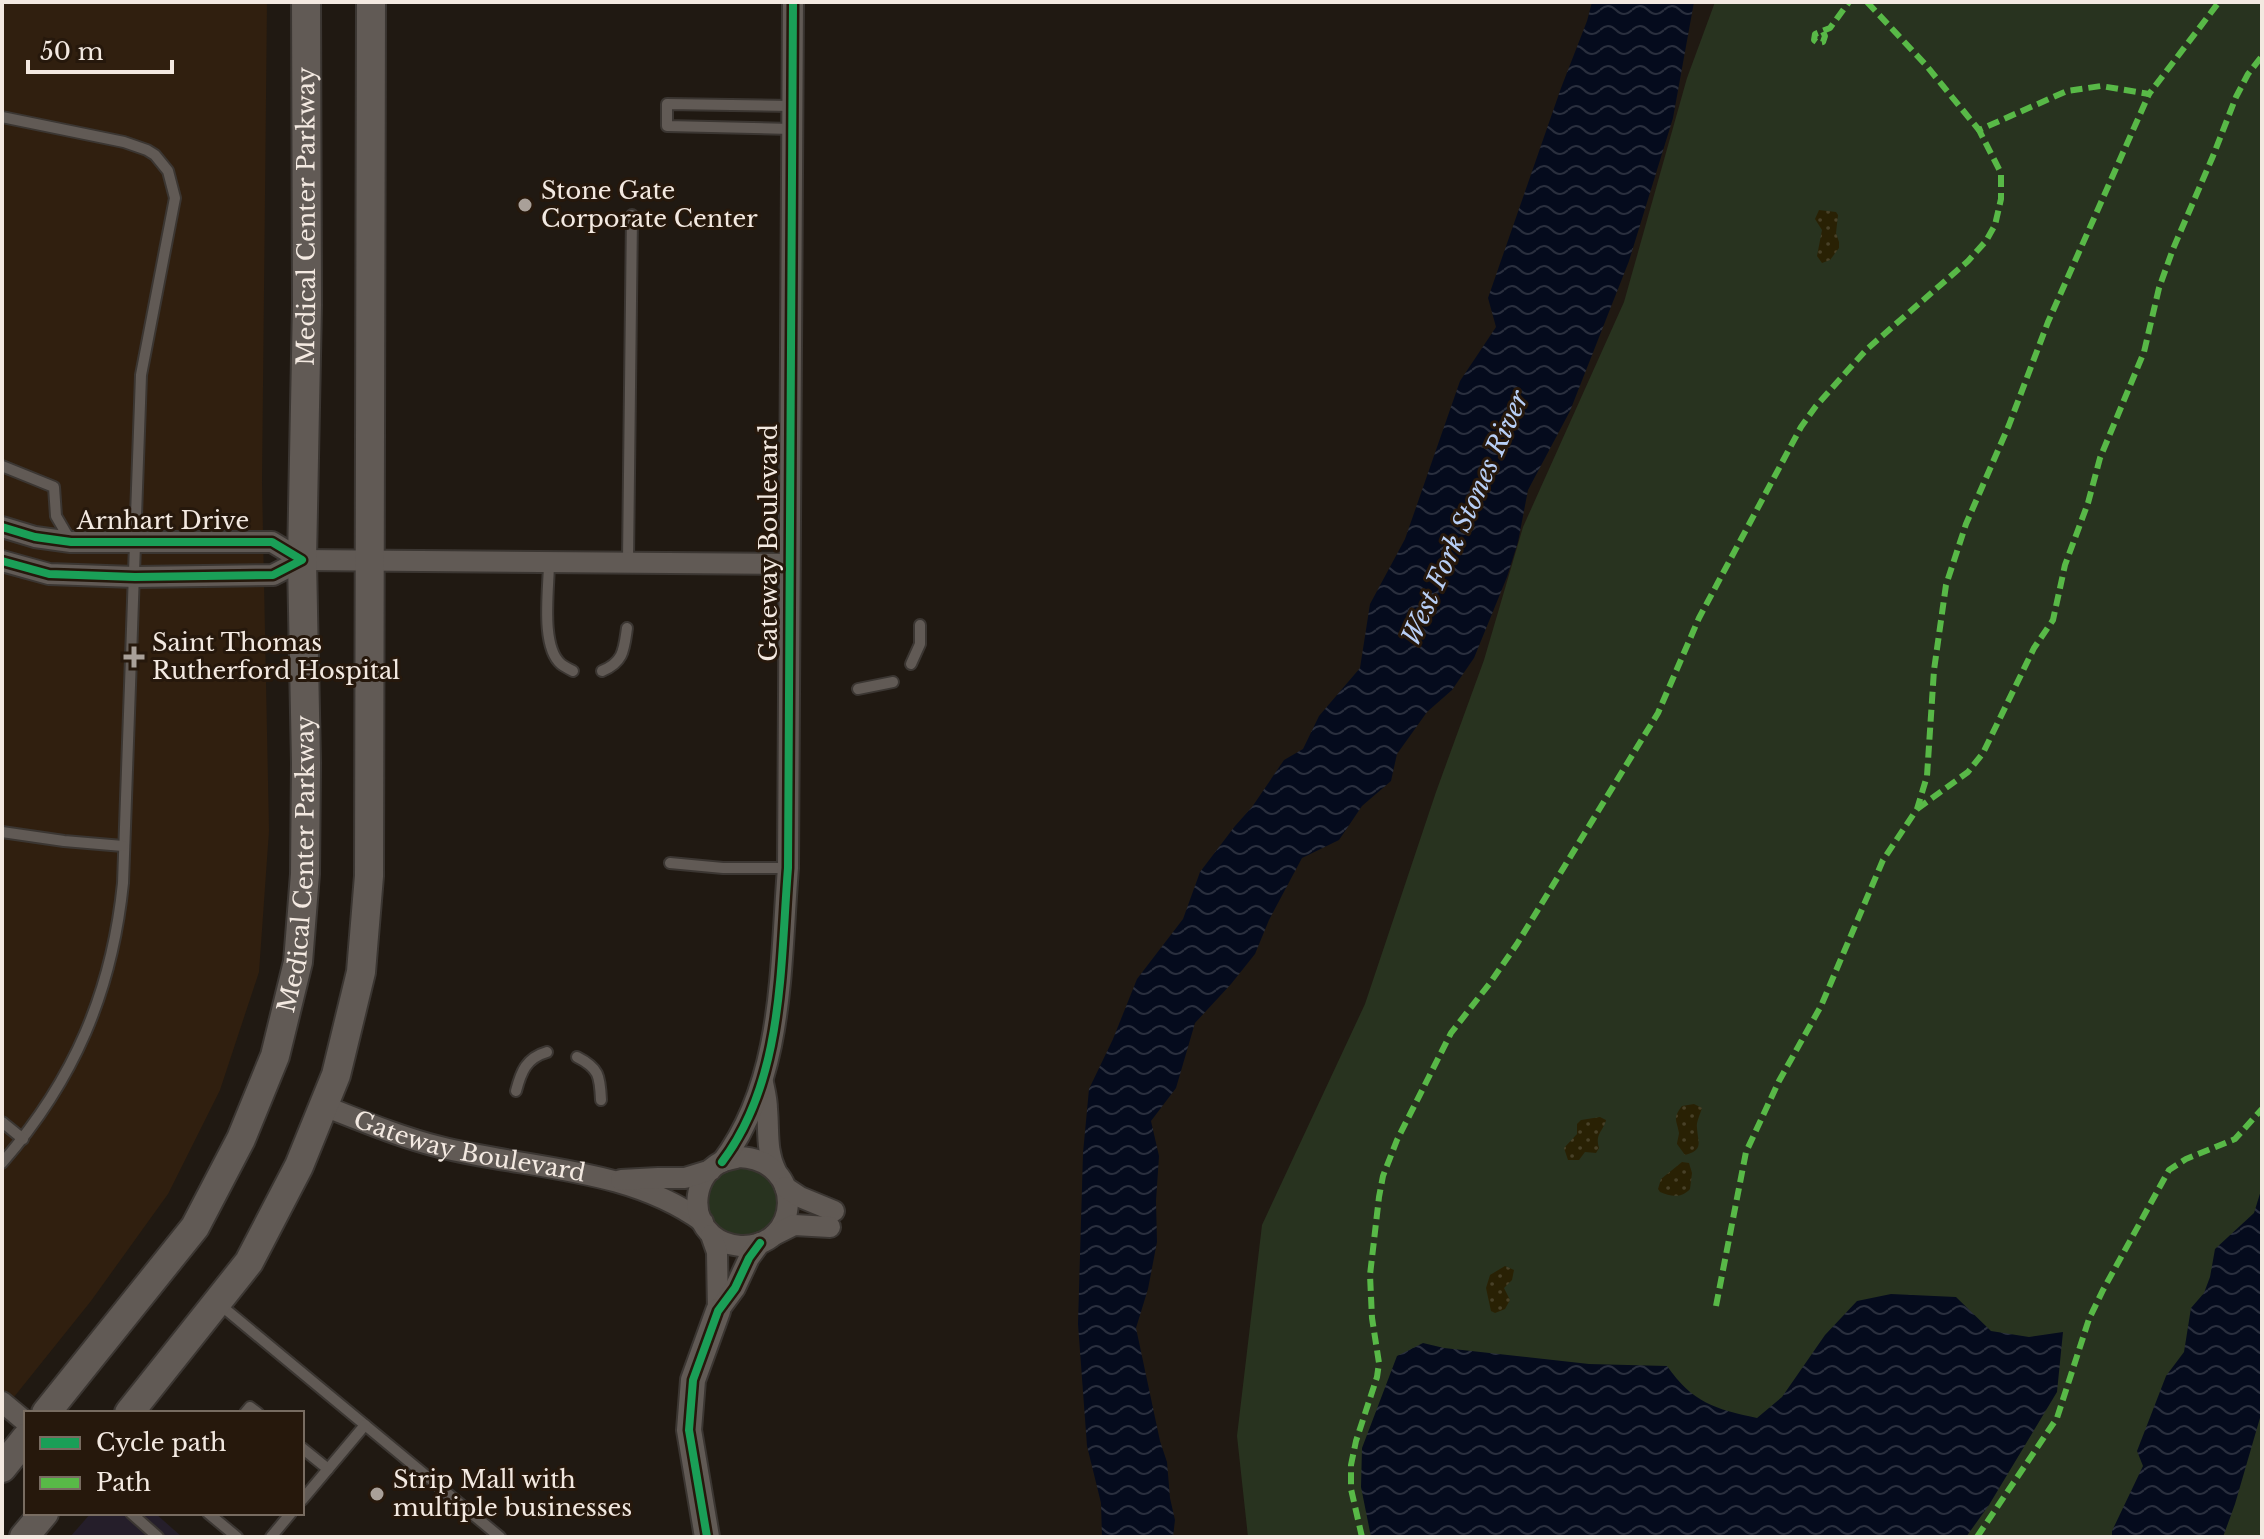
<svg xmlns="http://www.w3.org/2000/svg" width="2264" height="1539" font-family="'Libre Baskerville',serif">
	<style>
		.commercial { fill: #251e2a }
		.built { fill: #301f0f }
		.grass { fill: #28331f }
		.sand { fill: url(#sand-dots) }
		.water { fill: url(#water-waves) }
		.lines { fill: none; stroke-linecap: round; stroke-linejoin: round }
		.service-casing { stroke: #3b3632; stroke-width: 14 }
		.minor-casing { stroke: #3b3632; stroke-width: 24 }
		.tertiary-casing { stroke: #3b3632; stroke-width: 28 }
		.secondary-casing { stroke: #3b3632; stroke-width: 32 }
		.service { stroke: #615a55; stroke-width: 10 }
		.minor { stroke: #615a55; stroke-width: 20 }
		.tertiary { stroke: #615a55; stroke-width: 24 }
		.secondary { stroke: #615a55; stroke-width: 28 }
		.quiet { stroke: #58b947; stroke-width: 6; stroke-dasharray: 12 6; stroke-linecap: butt }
		.cycleway-casing { stroke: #26180c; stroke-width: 13 }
		.cycleway { stroke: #1a9f57; stroke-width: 8 }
		.poi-dot { fill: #a9a099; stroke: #26180c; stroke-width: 3 }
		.labels { text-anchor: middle; stroke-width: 6; stroke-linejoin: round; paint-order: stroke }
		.poi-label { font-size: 24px; fill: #f3e9e1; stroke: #26180c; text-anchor: start }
		.street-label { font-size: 24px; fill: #f3e9e1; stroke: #26180c }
		.water-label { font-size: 26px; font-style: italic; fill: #b8cff6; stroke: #26180c }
	</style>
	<defs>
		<pattern id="sand-dots" width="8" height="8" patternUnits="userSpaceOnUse" patternTransform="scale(2)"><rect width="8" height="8" fill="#292104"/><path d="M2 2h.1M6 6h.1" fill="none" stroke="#484128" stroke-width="1.8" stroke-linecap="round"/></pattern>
		<pattern id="water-waves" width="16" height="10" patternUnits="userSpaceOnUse" patternTransform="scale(2)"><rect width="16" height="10" fill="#050b1d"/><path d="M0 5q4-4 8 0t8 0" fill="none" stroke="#2a2f3e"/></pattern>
	</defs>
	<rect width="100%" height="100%" fill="#201912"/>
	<path class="commercial" d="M91,1513H155L182,1537H70Z"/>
	<path class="built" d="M2,2H267L262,483L269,831L259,972L220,1090L168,1194L91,1301L2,1412Z"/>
	<g class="grass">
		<path d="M1715,2H2262V1537H1248L1237,1436L1262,1225L1365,1004L1436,792L1484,660L1523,527L1624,302L1687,78Z"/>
		<circle cx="742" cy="1202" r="36"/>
	</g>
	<g class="sand">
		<path d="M1819,210L1836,212L1838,215L1836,233L1839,242V248L1830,260L1822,263L1817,256L1822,230L1815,219Z"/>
		<path d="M1694,1104L1702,1108C1700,1115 1696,1122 1697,1128C1698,1143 1704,1150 1685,1155L1677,1144C1677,1143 1679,1134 1679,1133C1677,1120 1672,1119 1682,1106Z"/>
		<path d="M1600,1117L1606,1120C1603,1132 1595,1133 1599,1148L1596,1153L1585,1152L1579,1160H1568L1564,1148L1577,1134V1124L1581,1120Z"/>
		<path d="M1682,1162L1689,1163L1692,1173L1690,1189C1682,1198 1671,1197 1660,1192L1658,1189L1661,1179Z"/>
		<path d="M1505,1266L1514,1270L1512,1280L1504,1288L1510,1300L1505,1309L1495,1313L1491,1311L1486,1288L1490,1275Z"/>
	</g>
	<g class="water">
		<path d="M1592,2H1694L1673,118L1629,261L1570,411L1528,490L1518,542L1507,577L1474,658L1452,690L1427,712L1397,754L1391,781L1362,806L1339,840L1302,858L1269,920L1255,954L1231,984L1195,1023L1176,1088L1151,1121L1159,1156L1156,1201L1157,1242L1148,1289L1136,1328L1160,1441L1167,1462L1170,1498L1175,1520L1173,1537H1102L1101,1503L1087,1446L1078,1324L1083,1153L1089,1089L1113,1039L1137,979L1183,919L1200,872L1235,826L1252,807L1284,760L1303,749L1319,716L1360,668L1370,604L1405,539L1460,381L1496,327L1488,298L1561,88L1587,21Z"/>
		<path d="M2262,1187V1411L2235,1504L2223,1537H2112V1531L2143,1466L2137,1451L2166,1376L2184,1352L2191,1308L2204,1293L2210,1277L2215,1249L2254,1213Z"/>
		<path d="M1891,1294L1956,1297L1991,1331L2029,1337L2063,1332L2057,1392L1989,1505L1966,1537H1371L1361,1487L1362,1448L1397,1356L1423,1343L1444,1348L1589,1364L1667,1366C1693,1403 1715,1409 1757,1418L1782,1397L1825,1335L1857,1301Z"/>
	</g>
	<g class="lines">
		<g class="service-casing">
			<g id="service">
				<path d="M2,117L124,142L147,150L155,155L168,171L175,198L141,375L123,883C112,992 74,1080 2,1163"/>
				<path d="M792,129L667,126V104L792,106"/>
				<path d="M2,466L54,487L56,516L70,540"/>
				<path d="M628,561L632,215"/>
				<path d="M549,562C549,588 540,646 561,664C565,667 569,669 573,671"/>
				<path d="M911,664L920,644V625"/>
				<path d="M602,671C624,662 624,649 627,628"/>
				<path d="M858,689L893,682"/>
				<path d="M2,832L64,841L123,846"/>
				<path d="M670,863L723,868H788"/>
				<path d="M577,1057C599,1068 600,1076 601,1100"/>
				<path d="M516,1091C521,1072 526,1058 547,1052"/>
				<path d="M2,1122L23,1139"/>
				<path d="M218,1303L500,1537"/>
				<path d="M245,1413L250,1407L258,1413"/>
				<path d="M302,1448L328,1469"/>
				<path d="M302,1500L365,1425"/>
				<path d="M131,1513L158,1537"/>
				<path d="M208,1513L237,1537"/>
				<path d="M271,1537L291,1513"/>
			</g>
		</g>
		<g class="minor-casing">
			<g id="minor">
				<path d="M2,527L35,537L71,542H272L302,560L273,575L135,577L49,574L2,561"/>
				<path d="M302,560L789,564"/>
				<path d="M763,1083C765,1092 767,1100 767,1109C769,1131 766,1151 776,1171"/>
				<path id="s1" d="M324,1106C362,1121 400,1137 440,1147C527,1169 628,1167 703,1222"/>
				<path d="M739,1157C807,1160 801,1249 740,1246C730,1245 721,1243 712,1235C689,1215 694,1176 721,1162C726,1160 733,1159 739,1157Z"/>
				<path d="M722,1162C784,1080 780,967 788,868L793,2"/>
				<path d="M621,1180L658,1178H685L711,1170"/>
				<path d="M785,1187L800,1197L834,1211"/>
				<path d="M711,1235L717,1252L718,1311"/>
				<path d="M774,1235L794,1225L830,1227"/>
				<path d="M718,1311L735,1288L749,1258L760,1243"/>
				<path d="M2,1402L26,1422"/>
			</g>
		</g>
		<g class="tertiary-casing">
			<path id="tertiary" d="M707,1537L689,1430L693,1380L718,1311"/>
		</g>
		<g class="secondary-casing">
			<g id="secondary">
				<path id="s2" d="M46,1413L195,1227L241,1139L275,1056L298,962L305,874L306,763L302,560L307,305L306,2"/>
				<path d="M129,1413L249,1262L299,1166L336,1075L361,972L369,876L371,2"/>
				<path d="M2,1468L26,1438"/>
				<path d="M24,1537L44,1513"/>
			</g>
		</g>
		<use href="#service" class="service"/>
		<use href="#minor" class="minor"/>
		<use href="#tertiary" class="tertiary"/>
		<use href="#secondary" class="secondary"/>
		<g class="quiet">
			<path d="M1867,2L1925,64L1979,130L2067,91L2101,86L2149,94L2219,2"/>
			<path d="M1823,32L1825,36L1823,42L1818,43L1814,40L1815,34L1830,28L1849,2"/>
			<path d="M1917,809L1968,772L1983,753L2034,648L2053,620L2065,565L2088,503L2100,458L2144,352L2159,288L2173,249L2213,156L2236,97L2248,74L2262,56"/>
			<path d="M1716,1306L1746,1152L1779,1081L1821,1006L1883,860L1917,809L1927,776L1934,670L1946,585L1966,524L2009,425L2048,322L2149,94"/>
			<path d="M1362,1537L1351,1489V1465L1356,1441L1377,1377L1379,1363L1372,1318L1370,1275L1379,1197L1383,1176L1397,1140L1451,1033L1490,983L1517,944L1658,713L1699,618L1801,427L1816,406L1866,350L1968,261L1986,241L1995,225L2001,199V173L1979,130"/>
			<path d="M1977,1537L2057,1418L2089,1319L2103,1290L2169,1170L2186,1159L2235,1139L2262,1109"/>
		</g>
		<g class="cycleway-casing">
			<g id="cycleway">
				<path d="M2,527L35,537L71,542H272L302,560L273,575L135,577L49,574L2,561"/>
				<path d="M722,1162C784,1080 780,967 788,868L793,2"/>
				<path d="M707,1537L689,1430L693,1380L718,1311L735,1288L749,1258L760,1243"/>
			</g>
		</g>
		<use href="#cycleway" class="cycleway"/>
	</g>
	<g class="poi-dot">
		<circle cx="525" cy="205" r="8"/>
		<path d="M130 645h8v8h8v8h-8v8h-8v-8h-8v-8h8z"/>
		<circle cx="377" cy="1494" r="8"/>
	</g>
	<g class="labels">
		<g class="poi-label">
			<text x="541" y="199">Stone Gate<tspan x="541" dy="28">Corporate Center</tspan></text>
			<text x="152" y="651">Saint Thomas<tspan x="152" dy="28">Rutherford Hospital</tspan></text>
			<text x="393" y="1488">Strip Mall with<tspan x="393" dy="28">multiple businesses</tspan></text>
		</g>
		<g class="street-label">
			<text dy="8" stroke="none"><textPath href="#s2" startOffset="1270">Medical Center Parkway</textPath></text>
			<text x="163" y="529">Arnhart Drive</text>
			<text transform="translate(769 543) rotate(-90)" y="8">Gateway Boulevard</text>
			<text dy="8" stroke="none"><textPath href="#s2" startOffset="622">Medical Center Parkway</textPath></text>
			<text dy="8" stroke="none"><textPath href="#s1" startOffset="152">Gateway Boulevard</textPath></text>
		</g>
		<g class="water-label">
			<text transform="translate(1465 518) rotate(-66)" y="9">West Fork Stones River</text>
		</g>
	</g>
	<rect width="2264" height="1539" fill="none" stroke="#f3e9e1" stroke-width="8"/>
	<rect x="24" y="1411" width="280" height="104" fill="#26180c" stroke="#786c61" stroke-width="2"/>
	<rect x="40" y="1437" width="40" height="12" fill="#1a9f57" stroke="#786c61" stroke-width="2"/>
	<text x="96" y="1451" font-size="24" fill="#f3e9e1">Cycle path</text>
	<rect x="40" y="1477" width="40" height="12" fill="#58b947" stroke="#786c61" stroke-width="2"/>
	<text x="96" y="1491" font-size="24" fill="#f3e9e1">Path</text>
	<path d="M28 60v12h144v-12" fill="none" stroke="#f3e9e1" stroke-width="4"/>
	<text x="40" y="60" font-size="24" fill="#f3e9e1" stroke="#26180c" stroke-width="6" paint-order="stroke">50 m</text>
</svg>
